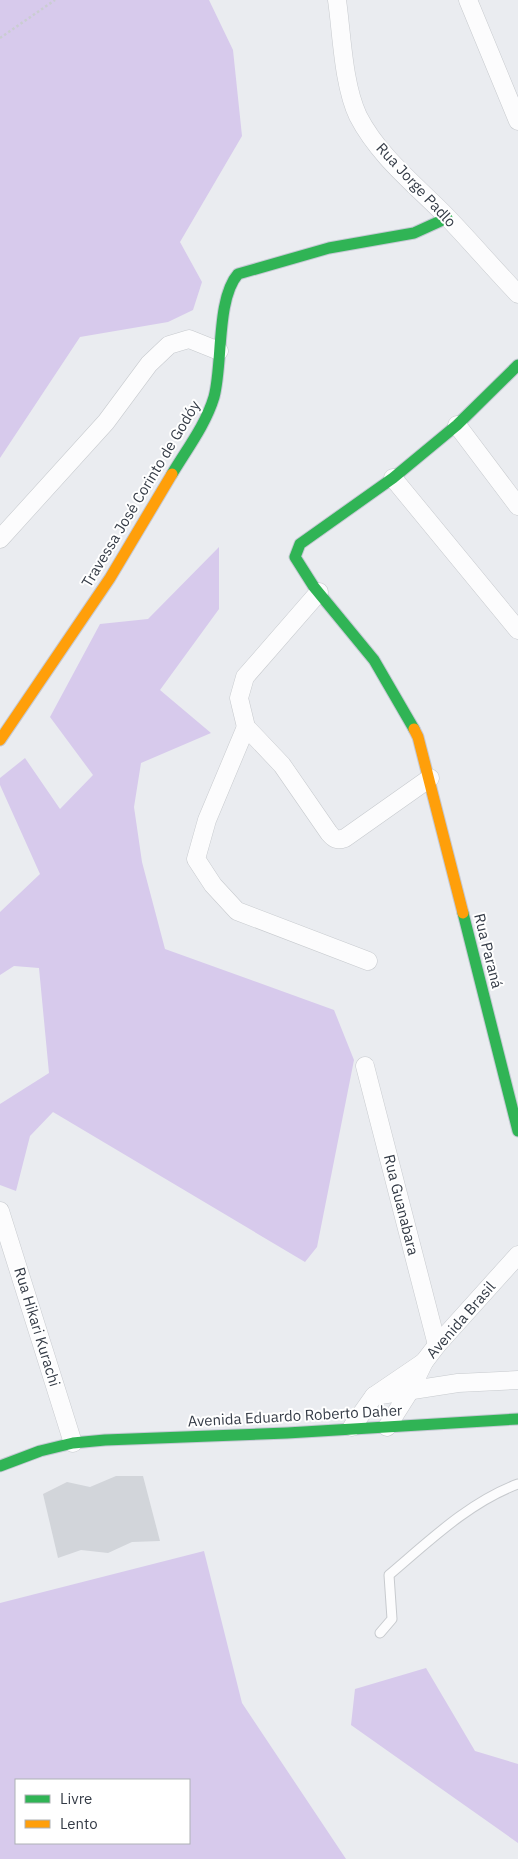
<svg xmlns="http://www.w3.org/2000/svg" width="518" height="1859" font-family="'IBM Plex Sans',sans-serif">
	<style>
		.green { fill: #d7caec; fill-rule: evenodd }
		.building { fill: #d2d5da }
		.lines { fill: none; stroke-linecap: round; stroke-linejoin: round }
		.lane-casing { stroke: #c7cace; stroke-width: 11 }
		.street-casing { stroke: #c7cace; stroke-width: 19 }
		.fast-casing { stroke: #c5c9d4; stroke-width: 13 }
		.slow-casing { stroke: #c5c9d4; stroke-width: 13 }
		.path { stroke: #cacdd1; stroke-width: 2.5; stroke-dasharray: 2.5 2.5; stroke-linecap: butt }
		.lane { stroke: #fcfcfd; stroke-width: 9 }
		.street { stroke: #fcfcfd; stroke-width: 18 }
		.fast { stroke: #30b455; stroke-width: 11 }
		.slow { stroke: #ff9f0a; stroke-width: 11 }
		.labels { text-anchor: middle; stroke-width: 4; stroke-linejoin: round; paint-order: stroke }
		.street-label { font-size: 15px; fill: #353c47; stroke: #fff }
	</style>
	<rect width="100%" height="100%" fill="#eaecf0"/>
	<g class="green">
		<path d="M0,0H209L233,50L242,136L180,242L202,282L193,310L168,322L80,337L0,458Z"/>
		<path d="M219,547V609L160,690L211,733L141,763L134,807L142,862L165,949L334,1010L354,1060L317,1247L305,1262L53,1112L30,1136L16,1191L0,1185V1104L49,1073L39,968L14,966L0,975V912L40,874L0,785V778L25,758L60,809L93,775L50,717L100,624L148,619Z"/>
		<path d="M204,1551L242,1703L346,1859H0V1603ZM16,1780H189V1843H16Z"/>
		<path d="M426,1668L475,1751L518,1764V1843L351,1725L355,1689Z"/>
	</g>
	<path class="building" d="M116,1476H143L160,1541L132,1542L108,1553L81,1550L58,1558L43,1494L67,1482L90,1487Z"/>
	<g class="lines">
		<g class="lane-casing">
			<path id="lane" d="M380,1633L392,1619L389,1575C428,1542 469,1502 518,1484"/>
		</g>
		<g class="street-casing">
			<g id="street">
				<path d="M337,0C342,35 343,84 358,116C379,157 417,186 448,218C472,243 494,269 518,294"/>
				<path d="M468,0L518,121"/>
				<path d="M457,425L518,506"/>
				<path d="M393,478L518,630"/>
				<path d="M0,539L106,422L149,364L169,345L189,339L219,351"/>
				<path d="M319,592L245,677L239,698L246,727L282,765L329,833C334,839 337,841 345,838L430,778"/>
				<path d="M246,727L207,820L196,859L213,885L237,911L368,961"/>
				<path d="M365,1066L437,1345"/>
				<path d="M0,1211L73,1443"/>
				<path d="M374,1396L458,1383L518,1380"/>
				<path d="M352,1427L374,1396L424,1362"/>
				<path d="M387,1427L411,1389L424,1362L437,1345L518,1255"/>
			</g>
		</g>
		<g class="fast-casing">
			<g id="fast">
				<path d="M172,474C187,449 206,424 214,397C223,364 216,299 238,274L329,248L414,233L447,218"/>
				<path d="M414,729L374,660L314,587L295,557L300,544L393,478L457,425L518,365"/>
				<path d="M463,913L518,1131"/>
				<path d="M0,1466L40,1451L73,1443L105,1440L287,1433L518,1419"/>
			</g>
		</g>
		<g class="slow-casing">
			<g id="slow">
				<path d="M414,729L418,737L463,913"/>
				<path d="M0,740L110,578L172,474"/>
			</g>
		</g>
		<path class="path" d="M0,38L55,0"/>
		<use href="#lane" class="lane"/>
		<use href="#street" class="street"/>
		<use href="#fast" class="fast"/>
		<use href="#slow" class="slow"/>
	</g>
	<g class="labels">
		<g class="street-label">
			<text transform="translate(416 185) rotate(47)" y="5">Rua Jorge Padlo</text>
			<text transform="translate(141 494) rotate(-59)" y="5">Travessa José Corinto de Godóy</text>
			<text transform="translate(488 951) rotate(76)" y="5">Rua Paraná</text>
			<text transform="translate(401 1205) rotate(76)" y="5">Rua Guanabara</text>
			<text transform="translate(461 1320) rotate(-49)" y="5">Avenida Brasil</text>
			<text transform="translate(37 1327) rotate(73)" y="5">Rua Hikari Kurachi</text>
			<text transform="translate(295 1416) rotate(-3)" y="5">Avenida Eduardo Roberto Daher</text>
		</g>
	</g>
	<rect x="15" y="1779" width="175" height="65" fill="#ffffff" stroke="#aeb1b5"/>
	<rect x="25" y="1795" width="25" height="8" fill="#30b455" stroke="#aeb1b5"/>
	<text x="60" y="1804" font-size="15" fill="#353c47">Livre</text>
	<rect x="25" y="1820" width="25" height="8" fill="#ff9f0a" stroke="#aeb1b5"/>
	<text x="60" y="1829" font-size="15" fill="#353c47">Lento</text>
</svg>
